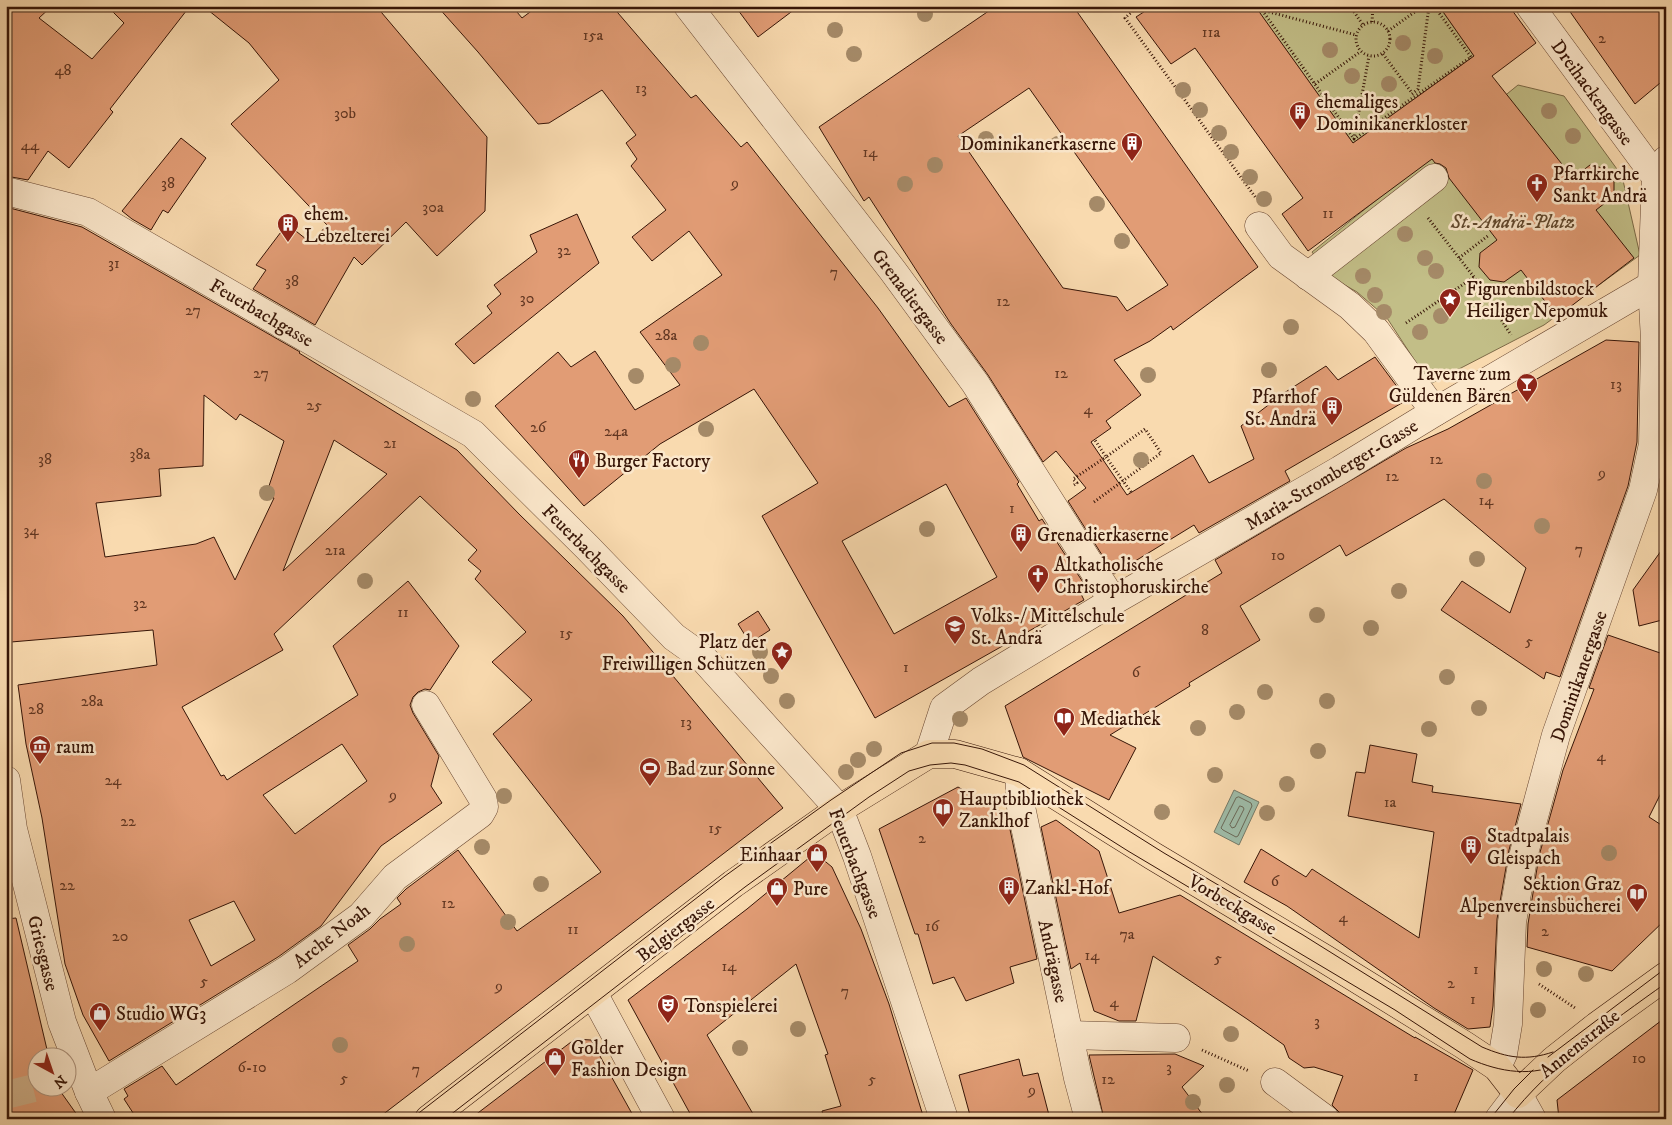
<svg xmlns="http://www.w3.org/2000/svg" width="1672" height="1125" font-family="'IM FELL DW Pica',serif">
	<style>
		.green { fill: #c2be87; stroke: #7c6a47 }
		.water { fill: #9ebba7; stroke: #757967 }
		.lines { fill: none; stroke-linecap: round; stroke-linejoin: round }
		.shore { stroke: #6a6857; stroke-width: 1 }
		.building { fill: #e19c75; stroke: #371507; fill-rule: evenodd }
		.minor-tunnel { stroke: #d2b38d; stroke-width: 28; stroke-dasharray: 28 14; stroke-linecap: butt }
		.minor-casing { stroke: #684631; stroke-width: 29 }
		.major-casing { stroke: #371507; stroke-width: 29 }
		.path { stroke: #371507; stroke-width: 3; stroke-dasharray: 1 2.5; stroke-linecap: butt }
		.minor { stroke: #fbe7cb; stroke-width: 28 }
		.major { stroke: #f9daaf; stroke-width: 28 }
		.tram { stroke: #371507; stroke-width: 1 }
		.tree { fill: #a58a68 }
		.labels { text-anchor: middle; stroke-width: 5; stroke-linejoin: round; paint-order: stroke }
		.number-label { font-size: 16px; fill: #623722 }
		.street-label { font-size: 19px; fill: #371507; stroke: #fbe7cb }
		.poi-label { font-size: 19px; fill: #371507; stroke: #fbe7cb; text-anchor: start }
		.park-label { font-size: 19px; font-style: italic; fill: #61482d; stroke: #fbe7cb }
	</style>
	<rect width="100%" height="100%" fill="#f9daaf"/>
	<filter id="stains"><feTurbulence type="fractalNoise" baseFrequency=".004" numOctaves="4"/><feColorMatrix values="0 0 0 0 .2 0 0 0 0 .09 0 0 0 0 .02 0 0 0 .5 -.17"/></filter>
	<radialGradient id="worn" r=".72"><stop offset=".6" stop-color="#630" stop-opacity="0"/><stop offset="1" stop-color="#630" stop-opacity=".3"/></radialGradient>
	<g class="green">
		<path d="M1264,6H1439L1474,56L1353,143L1258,11Z"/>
		<path d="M1518,85L1564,96L1622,176L1640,255L1544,325L1430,384L1387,318L1357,292L1329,276L1312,252Z"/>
	</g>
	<path class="water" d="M1234,790L1259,802L1239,845L1214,832Z"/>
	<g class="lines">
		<g class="shore">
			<path d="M1239,797L1251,803L1252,806L1238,836L1236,837L1223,830L1221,828L1236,798Z"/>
			<path d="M1240,806L1243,807L1244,809L1235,827L1232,828L1230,825Z"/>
		</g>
	</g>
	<g class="building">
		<path d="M6,6H52L39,18L92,59L124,23L107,6H190L110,109L113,112L69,168L48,151L28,180L6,176Z"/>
		<path d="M203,6H376L487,137L485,211L437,256L406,222L362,265L354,257L315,325L253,289L266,270L256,265L287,224L311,243L327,225L231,124L279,80L249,43Z"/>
		<path d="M437,6H512L522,18L538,6H612L691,98L696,95L741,147L747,142L878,308L949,407L966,398L1019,482L1017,484L1039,521L1042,519L1088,590L1081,594L1084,600L875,718L762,516L818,483L754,389L660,444L584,506L495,406L558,352L571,367L595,351L635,410L680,385L640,332L722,275L689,231L652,261L632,237L666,210L631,166L637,159L626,143L636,135L602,90L549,123L538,124L478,52ZM946,484L997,577L894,634L842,541Z"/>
		<path d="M735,6H799L758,37Z"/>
		<path d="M996,6H1073L1258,267L1173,330L1171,326L1150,341L1114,360L1141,395L1106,421L1111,428L1091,442L1127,495L1193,455L1209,483L1254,459L1241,426L1284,393L1326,366L1338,380L1375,357L1407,400L1285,471L1290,481L1199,533L1194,525L1114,574L1068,501L1086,488L1056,451L1043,462L988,375L951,324L869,197L864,201L819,127ZM1029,88L1168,285L1127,311L1117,297L1063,288L958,136Z"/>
		<path d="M1153,6H1255L1353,143L1474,56L1439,6H1509L1536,43L1492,76L1573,178L1590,165L1603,168L1614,182V196L1596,210L1634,258L1557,317L1521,270L1504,282L1490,280L1479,267L1480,253L1497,240L1449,178L1446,168L1440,164L1435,163L1432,159L1308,251L1282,214L1303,198L1195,48L1171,64L1136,17Z"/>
		<path d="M1566,6H1666V78L1635,104Z"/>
		<path d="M181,138L206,158L168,213L163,210L151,230L132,219L122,211Z"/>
		<path d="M6,207L82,227L300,352L299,353L457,450L519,514L623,616L783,808L377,1119H137L124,1099L128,1096L124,1089L162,1066L176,1085L358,961L348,945L370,929L380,919L401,904L397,898L406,889L458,850L517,931L601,872L493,734L532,700L492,662L526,632L475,579L481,571L468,560L477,550L420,496L274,634L283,650L182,707L221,776L224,775L227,780L358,695L333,646L408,581L459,646L430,690L425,689L418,692L413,697L410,705L413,713L439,756L431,786L442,803L381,846L321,926L278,957L109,1061L83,1015L65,964L42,818L26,744L18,685L157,665L153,630L11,642L6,608ZM204,395L236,420L240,414L284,441L266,495L274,498L235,580L214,537L196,544L105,557L96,503L161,496L159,469L203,466ZM334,440L387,474L283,571ZM342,744L367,781L295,834L263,795ZM234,901L255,940L211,966L189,920Z"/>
		<path d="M577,214L599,263L474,364L455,344L492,313L487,306L501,294L494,285L537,252L530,235Z"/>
		<path d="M1606,340L1639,342L1637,442L1628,486L1560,677L1546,672L1544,679L1441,610L1462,581L1510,613L1526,568L1444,499L1346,556L1340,545L1240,606L1260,640L1189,683L1190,686L1110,735L1136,748L1109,800L1023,757L1005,706L1222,573L1215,560L1406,448L1448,429Z"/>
		<path d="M1666,544V619L1639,626L1633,590Z"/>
		<path d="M758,611L770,630L750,643L738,624Z"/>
		<path d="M1608,635L1666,655V783L1649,817L1666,828V919L1612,971L1527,947L1528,924L1539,856L1563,770L1594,689L1589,688Z"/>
		<path d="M1370,745L1417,754L1412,782L1433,786L1432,792L1521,804L1509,850L1497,919L1493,1006L1490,1027L1468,1029L1434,1008L1287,906L1244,882L1261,849L1306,877L1312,869L1419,938L1434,832L1348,816L1356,772L1365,773Z"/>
		<path d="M958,787L1007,815L1037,959L1010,967L1014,983L966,1001L954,977L933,984L918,934H915L879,829Z"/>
		<path d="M1056,820L1099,851L1119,913L1180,895L1415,1038V1037L1473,1070L1452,1119H1340L1339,1112L1332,1105L1343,1076L1314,1067L1304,1068L1289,1058L1284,1045L1247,1019L1153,956L1136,1021H1119L1094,1011L1080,963L1071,969L1041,827Z"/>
		<path d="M815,853L832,867L861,929L889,1004L924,1119H824L822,1111L841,1106L825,1055L828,1054L796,964L707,1035L756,1119H693L628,1000L747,909Z"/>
		<path d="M16,918L49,1058H38V1088H58L80,1119H6V919Z"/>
		<path d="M1666,1017V1119H1559L1557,1100Z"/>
		<path d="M575,1039L591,1040L635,1119H470Z"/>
		<path d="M1175,1054L1204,1066L1182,1087L1206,1119H1104L1089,1055Z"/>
		<path d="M1019,1059L1023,1076L1038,1073L1050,1119H971L959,1075Z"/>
	</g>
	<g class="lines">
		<path class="minor-tunnel" d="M6,1095L38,1087"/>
		<g class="minor-casing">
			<g id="minor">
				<path d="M688,6L893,271L975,383L1113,601"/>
				<path d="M1530,6L1656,177"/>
				<path d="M6,191L88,212L473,434L587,547L674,637L702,657L831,800L842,817L857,856L944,1119"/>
				<path d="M1259,226L1281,256L1350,306L1376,331L1435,412"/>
				<path d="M1308,276L1434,178"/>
				<path d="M929,754L944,708L981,681L1113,601L1340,470L1435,412L1652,285"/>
				<path d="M1019,772L1021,807L1078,1078L1089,1119"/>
				<path d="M6,780L13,829L62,1022L89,1092L102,1119"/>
				<path d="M593,993L661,1119"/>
				<path d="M1069,1035L1176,1038"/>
				<path d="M1497,1067L1503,1054L1508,1024L1512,922L1524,853L1556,735L1643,490L1653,444L1655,340L1652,285L1656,177L1666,160"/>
				<path d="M1275,1082L1325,1119"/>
				<path d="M89,1092L287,970L361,916L395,877L480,814L484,807L483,799L426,705"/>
				<path d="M1499,1119L1518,1094L1532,1119"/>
			</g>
		</g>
		<g class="major-casing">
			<path id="major" d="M429,1119L733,884L838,810L929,754H955L1019,772L1153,856L1325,959L1464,1045L1497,1067L1518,1094L1554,1060L1597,1026L1666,976"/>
		</g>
		<g class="path">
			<path d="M1138,6L1125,18L1256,198"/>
			<path d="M1267,6L1262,10L1354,139L1471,57L1434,6"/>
			<path d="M1350,6L1363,25"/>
			<path d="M1262,10L1356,35"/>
			<circle cx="1373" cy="39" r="17"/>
			<path d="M1372,22L1373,6"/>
			<path d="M1388,31L1423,6"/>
			<path d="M1383,54L1412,93"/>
			<path d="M1315,84L1360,52"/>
			<path d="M1412,94L1418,89L1429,6"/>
			<path d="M1354,139L1369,56"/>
			<path d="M1428,218L1474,277L1511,335"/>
			<path d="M1459,258L1489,235"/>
			<path d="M1406,323L1474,277"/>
			<path d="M1074,485L1077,483L1073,479L1106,457L1131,492"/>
			<path d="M1094,502L1161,453L1145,429L1106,457L1095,440"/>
			<path d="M1539,984L1575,1008"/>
			<path d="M1202,1050L1249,1071"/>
		</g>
		<use href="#minor" class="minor"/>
		<use href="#major" class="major"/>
		<g class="tram">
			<path d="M1548,1057L1666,968"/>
			<path d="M411,1119L725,876L831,800L901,753L932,743H954L982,749L1024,765L1164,853L1303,935L1482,1047C1508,1058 1526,1061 1553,1052"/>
			<path d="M445,1119L745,887L869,797L909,771L930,765L951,763L965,765L1019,782L1128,851L1395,1010L1470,1059C1500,1072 1533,1078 1563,1062"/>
			<path d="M1490,1119L1514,1089L1533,1070"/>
			<path d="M1508,1119C1550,1065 1610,1023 1666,983"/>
		</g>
	</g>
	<g class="tree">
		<circle cx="925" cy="14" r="8"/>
		<circle cx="835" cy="30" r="8"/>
		<circle cx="1403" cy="43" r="8"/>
		<circle cx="1330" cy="50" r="8"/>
		<circle cx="854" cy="54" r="8"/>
		<circle cx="1435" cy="56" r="8"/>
		<circle cx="1352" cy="76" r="8"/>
		<circle cx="1389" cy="84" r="8"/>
		<circle cx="1183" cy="90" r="8"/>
		<circle cx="1200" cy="110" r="8"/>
		<circle cx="1549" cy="111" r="8"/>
		<circle cx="1219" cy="133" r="8"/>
		<circle cx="1573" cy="136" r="8"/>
		<circle cx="986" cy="139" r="8"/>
		<circle cx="1058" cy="144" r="8"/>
		<circle cx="1231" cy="152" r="8"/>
		<circle cx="935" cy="165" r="8"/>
		<circle cx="1250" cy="177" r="8"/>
		<circle cx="905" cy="184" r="8"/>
		<circle cx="1264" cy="199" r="8"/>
		<circle cx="1097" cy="204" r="8"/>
		<circle cx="1405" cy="234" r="8"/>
		<circle cx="1122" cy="241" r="8"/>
		<circle cx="1425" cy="258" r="8"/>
		<circle cx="1436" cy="271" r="8"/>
		<circle cx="1363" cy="276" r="8"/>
		<circle cx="1375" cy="295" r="8"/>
		<circle cx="1384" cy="312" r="8"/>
		<circle cx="1441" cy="316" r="8"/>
		<circle cx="1291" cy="327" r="8"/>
		<circle cx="1420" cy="332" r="8"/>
		<circle cx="701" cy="343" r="8"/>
		<circle cx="673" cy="365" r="8"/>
		<circle cx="1269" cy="370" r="8"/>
		<circle cx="1148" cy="375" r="8"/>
		<circle cx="636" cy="376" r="8"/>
		<circle cx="473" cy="399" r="8"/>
		<circle cx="706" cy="429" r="8"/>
		<circle cx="1141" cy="460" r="8"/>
		<circle cx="1484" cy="481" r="8"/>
		<circle cx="267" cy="493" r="8"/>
		<circle cx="1542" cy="526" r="8"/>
		<circle cx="927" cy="529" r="8"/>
		<circle cx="1477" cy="559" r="8"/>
		<circle cx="365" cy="581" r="8"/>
		<circle cx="1399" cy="591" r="8"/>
		<circle cx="1317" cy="615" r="8"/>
		<circle cx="1371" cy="628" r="8"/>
		<circle cx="760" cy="652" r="8"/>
		<circle cx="771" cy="676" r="8"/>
		<circle cx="1447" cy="677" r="8"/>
		<circle cx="1265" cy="692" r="8"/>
		<circle cx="787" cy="701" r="8"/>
		<circle cx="1327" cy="701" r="8"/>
		<circle cx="1479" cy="708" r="8"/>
		<circle cx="1237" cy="712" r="8"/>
		<circle cx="960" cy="719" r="8"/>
		<circle cx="1198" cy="728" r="8"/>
		<circle cx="1429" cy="729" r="8"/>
		<circle cx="874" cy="749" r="8"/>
		<circle cx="1318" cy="751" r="8"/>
		<circle cx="858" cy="760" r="8"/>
		<circle cx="846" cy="772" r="8"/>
		<circle cx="1215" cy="775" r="8"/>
		<circle cx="1287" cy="784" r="8"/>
		<circle cx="504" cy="796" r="8"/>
		<circle cx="1162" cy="812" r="8"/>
		<circle cx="1267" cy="813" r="8"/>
		<circle cx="482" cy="847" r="8"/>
		<circle cx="1609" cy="853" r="8"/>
		<circle cx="541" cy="884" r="8"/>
		<circle cx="508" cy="922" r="8"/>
		<circle cx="407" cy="944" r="8"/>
		<circle cx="1544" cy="969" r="8"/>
		<circle cx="1586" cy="974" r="8"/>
		<circle cx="1538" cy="1010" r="8"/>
		<circle cx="798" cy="1029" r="8"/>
		<circle cx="1231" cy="1034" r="8"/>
		<circle cx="340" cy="1045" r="8"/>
		<circle cx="740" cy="1048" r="8"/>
		<circle cx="1227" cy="1085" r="8"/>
		<circle cx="1193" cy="1102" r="8"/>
	</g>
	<defs>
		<g id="building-pin" transform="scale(1.125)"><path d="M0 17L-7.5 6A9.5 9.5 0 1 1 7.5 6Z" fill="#8f2418" stroke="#fbe7cb"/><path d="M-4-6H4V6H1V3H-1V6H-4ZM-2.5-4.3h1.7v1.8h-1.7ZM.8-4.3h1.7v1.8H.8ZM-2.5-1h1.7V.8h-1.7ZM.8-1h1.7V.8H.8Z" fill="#fff"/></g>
		<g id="church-pin" transform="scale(1.125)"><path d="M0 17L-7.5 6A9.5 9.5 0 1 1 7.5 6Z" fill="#8f2418" stroke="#fbe7cb"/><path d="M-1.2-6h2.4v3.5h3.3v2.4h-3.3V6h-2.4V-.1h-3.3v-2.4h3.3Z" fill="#fff"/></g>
		<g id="sight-pin" transform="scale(1.125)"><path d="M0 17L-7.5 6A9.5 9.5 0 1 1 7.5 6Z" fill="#8f2418" stroke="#fbe7cb"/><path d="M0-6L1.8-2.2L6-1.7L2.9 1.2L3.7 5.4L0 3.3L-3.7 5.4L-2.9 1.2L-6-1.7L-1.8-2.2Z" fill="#fff"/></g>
		<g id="bar-pin" transform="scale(1.125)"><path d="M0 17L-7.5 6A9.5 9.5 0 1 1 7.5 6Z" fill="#8f2418" stroke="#fbe7cb"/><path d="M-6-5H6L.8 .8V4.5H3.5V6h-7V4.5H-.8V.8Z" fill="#fff"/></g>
		<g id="restaurant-pin" transform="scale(1.125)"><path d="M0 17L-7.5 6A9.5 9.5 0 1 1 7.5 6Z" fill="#8f2418" stroke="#fbe7cb"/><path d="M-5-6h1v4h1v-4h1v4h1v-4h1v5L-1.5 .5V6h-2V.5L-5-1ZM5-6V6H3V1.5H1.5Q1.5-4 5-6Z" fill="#fff"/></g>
		<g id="school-pin" transform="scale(1.125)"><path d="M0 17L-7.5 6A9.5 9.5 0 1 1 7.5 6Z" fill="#8f2418" stroke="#fbe7cb"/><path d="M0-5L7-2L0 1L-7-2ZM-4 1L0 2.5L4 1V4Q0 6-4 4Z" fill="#fff"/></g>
		<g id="library-pin" transform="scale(1.125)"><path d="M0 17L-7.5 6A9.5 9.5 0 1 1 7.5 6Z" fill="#8f2418" stroke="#fbe7cb"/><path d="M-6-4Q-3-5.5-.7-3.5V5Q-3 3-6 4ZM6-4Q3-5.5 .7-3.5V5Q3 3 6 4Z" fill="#fff"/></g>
		<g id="museum-pin" transform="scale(1.125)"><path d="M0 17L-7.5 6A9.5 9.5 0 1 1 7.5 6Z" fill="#8f2418" stroke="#fbe7cb"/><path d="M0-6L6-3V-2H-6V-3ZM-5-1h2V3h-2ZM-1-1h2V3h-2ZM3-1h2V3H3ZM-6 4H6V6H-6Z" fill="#fff"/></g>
		<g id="stadium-pin" transform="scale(1.125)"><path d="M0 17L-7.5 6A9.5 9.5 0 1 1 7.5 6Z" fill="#8f2418" stroke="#fbe7cb"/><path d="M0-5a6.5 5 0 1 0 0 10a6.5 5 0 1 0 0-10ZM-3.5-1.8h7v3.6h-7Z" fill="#fff"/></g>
		<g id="shop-pin" transform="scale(1.125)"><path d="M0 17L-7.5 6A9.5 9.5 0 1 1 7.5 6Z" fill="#8f2418" stroke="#fbe7cb"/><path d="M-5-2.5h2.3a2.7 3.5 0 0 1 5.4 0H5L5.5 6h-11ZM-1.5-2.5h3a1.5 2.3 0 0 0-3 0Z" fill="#fff"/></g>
		<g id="theatre-pin" transform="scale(1.125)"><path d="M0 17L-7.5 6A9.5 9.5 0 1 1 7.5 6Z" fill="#8f2418" stroke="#fbe7cb"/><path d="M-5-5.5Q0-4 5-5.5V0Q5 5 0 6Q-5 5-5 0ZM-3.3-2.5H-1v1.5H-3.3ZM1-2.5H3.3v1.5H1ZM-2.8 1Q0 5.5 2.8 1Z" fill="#fff"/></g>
	</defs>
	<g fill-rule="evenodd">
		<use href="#building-pin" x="1300" y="112"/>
		<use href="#building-pin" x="1132" y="143"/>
		<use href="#church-pin" x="1537" y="184"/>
		<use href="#building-pin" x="288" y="224"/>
		<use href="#sight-pin" x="1450" y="299"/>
		<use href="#bar-pin" x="1527" y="384"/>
		<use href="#building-pin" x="1332" y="407"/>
		<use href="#restaurant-pin" x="579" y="460"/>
		<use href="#building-pin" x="1021" y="534"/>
		<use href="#church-pin" x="1038" y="575"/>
		<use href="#school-pin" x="955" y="626"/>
		<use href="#sight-pin" x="782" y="652"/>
		<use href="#library-pin" x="1064" y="718"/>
		<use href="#museum-pin" x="40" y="746"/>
		<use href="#stadium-pin" x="650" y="768"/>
		<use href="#library-pin" x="943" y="809"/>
		<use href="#building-pin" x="1471" y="846"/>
		<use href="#shop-pin" x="817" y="854"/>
		<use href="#building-pin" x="1009" y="887"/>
		<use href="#shop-pin" x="777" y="888"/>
		<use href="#library-pin" x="1637" y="894"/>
		<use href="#theatre-pin" x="668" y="1005"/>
		<use href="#shop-pin" x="100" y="1013"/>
		<use href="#shop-pin" x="555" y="1058"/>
	</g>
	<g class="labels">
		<g class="number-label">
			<text x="1211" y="37">11a</text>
			<text x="593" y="40">15a</text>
			<text x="1602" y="43">2</text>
			<text x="63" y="75">48</text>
			<text x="641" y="93">13</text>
			<text x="345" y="118">30b</text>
			<text x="30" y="150">44</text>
			<text x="870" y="157">14</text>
			<text x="168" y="188">38</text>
			<text x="735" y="188">9</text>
			<text x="433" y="212">30a</text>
			<text x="1328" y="218">11</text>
			<text x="564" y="255">32</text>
			<text x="114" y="268">31</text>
			<text x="834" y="277">7</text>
			<text x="292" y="286">38</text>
			<text x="527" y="303">30</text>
			<text x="1003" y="306">12</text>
			<text x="193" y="315">27</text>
			<text x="666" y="340">28a</text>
			<text x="261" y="378">27</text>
			<text x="1061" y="378">12</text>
			<text x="1616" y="389">13</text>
			<text x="314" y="410">25</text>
			<text x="1088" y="414">4</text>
			<text x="538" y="432">26</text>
			<text x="616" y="436">24a</text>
			<text x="390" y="448">21</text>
			<text x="140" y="459">38a</text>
			<text x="45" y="464">38</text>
			<text x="1436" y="464">12</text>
			<text x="1602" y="478">9</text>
			<text x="1392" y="481">12</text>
			<text x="1486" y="505">14</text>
			<text x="1012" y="513">1</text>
			<text x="31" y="535">34</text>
			<text x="1579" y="554">7</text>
			<text x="335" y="555">21a</text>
			<text x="1278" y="560">10</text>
			<text x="140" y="608">32</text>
			<text x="403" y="617">11</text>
			<text x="1205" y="635">8</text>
			<text x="566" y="638">15</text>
			<text x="1529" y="646">5</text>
			<text x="906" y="672">1</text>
			<text x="1136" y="677">6</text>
			<text x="92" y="706">28a</text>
			<text x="36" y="714">28</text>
			<text x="686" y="727">13</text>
			<text x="1601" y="761">4</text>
			<text x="113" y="785">24</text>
			<text x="393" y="800">9</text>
			<text x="1390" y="807">1a</text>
			<text x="128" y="826">22</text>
			<text x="715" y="833">15</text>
			<text x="922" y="843">2</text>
			<text x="1275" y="886">6</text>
			<text x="67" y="890">22</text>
			<text x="448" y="908">12</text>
			<text x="1343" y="922">4</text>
			<text x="932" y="931">16</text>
			<text x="573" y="934">11</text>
			<text x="1545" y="936">2</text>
			<text x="1127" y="939">7a</text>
			<text x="120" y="941">20</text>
			<text x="1092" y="960">14</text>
			<text x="1218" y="963">5</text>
			<text x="729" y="971">14</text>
			<text x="1476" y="974">1</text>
			<text x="204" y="986">5</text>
			<text x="1451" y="988">2</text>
			<text x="499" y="991">9</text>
			<text x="845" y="996">7</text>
			<text x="1473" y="1004">1</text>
			<text x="1114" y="1007">4</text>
			<text x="1317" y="1026">3</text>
			<text x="1639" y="1063">10</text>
			<text x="252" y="1072">6-10</text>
			<text x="1169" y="1072">3</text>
			<text x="416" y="1074">7</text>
			<text x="1416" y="1081">1</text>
			<text x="344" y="1083">5</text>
			<text x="872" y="1084">5</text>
			<text x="1108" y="1084">12</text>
			<text x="1032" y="1095">9</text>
		</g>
		<g class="street-label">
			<text transform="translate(1593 92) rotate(54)" y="7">Dreihackengasse</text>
			<text transform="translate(911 296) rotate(53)" y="7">Grenadiergasse</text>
			<text transform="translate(262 312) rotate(30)" y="7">Feuerbachgasse</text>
			<text transform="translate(1331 474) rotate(-31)" y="7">Maria-Stromberger-Gasse</text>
			<text transform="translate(587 548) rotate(45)" y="7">Feuerbachgasse</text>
			<text transform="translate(1578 676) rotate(-71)" y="7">Dominikanergasse</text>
			<text transform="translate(856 863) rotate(69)" y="7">Feuerbachgasse</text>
			<text transform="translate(1233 904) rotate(31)" y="7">Vorbeckgasse</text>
			<text transform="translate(675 929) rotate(-38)" y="7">Belgiergasse</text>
			<text transform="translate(331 935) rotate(-38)" y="7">Arche Noah</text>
			<text transform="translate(44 953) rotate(76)" y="7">Griesgasse</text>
			<text transform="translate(1054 961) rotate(78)" y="7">Andrägasse</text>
			<text transform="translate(1579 1043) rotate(-39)" y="7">Annenstraße</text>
		</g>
		<g class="poi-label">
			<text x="1316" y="108">ehemaliges<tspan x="1316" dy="22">Dominikanerkloster</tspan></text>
			<text x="1116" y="150" text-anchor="end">Dominikanerkaserne</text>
			<text x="1553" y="180">Pfarrkirche<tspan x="1553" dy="22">Sankt Andrä</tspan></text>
			<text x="304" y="220">ehem.<tspan x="304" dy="22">Lebzelterei</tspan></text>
			<text x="1466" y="295">Figurenbildstock<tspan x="1466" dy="22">Heiliger Nepomuk</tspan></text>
			<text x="1511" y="380" text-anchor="end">Taverne zum<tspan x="1511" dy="22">Güldenen Bären</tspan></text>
			<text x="1316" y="403" text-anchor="end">Pfarrhof<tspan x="1316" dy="22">St. Andrä</tspan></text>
			<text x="595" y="467">Burger Factory</text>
			<text x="1037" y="541">Grenadierkaserne</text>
			<text x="1054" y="571">Altkatholische<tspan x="1054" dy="22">Christophoruskirche</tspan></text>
			<text x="971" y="622">Volks-/ Mittelschule<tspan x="971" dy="22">St. Andrä</tspan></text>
			<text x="766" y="648" text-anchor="end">Platz der<tspan x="766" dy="22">Freiwilligen Schützen</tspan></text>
			<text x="1080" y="725">Mediathek</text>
			<text x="56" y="753">raum</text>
			<text x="666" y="775">Bad zur Sonne</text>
			<text x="959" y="805">Hauptbibliothek<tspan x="959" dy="22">Zanklhof</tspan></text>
			<text x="1487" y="842">Stadtpalais<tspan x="1487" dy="22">Gleispach</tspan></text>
			<text x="801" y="861" text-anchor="end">Einhaar</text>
			<text x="1621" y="890" text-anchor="end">Sektion Graz<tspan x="1621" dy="22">Alpenvereinsbücherei</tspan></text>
			<text x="1025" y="894">Zankl-Hof</text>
			<text x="793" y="895">Pure</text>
			<text x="684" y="1012">Tonspielerei</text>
			<text x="116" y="1020">Studio WG3</text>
			<text x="571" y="1054">Golder<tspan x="571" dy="22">Fashion Design</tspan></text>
		</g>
		<g class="park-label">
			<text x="1513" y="228">St.-Andrä-Platz</text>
		</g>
	</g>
	<rect width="1672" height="1125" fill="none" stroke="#f9daaf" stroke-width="25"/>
	<rect x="8" y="8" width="1657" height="1110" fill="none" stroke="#371507" stroke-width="2.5"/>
	<rect x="12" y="12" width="1647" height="1100" fill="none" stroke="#371507"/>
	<g transform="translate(52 1072) rotate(140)"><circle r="24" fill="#fbe7cb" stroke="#ad937d"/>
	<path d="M0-4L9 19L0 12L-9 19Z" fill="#8f2418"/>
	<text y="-8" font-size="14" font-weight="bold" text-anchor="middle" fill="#371507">N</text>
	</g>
	<rect width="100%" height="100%" filter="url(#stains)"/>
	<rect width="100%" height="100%" fill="url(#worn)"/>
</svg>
